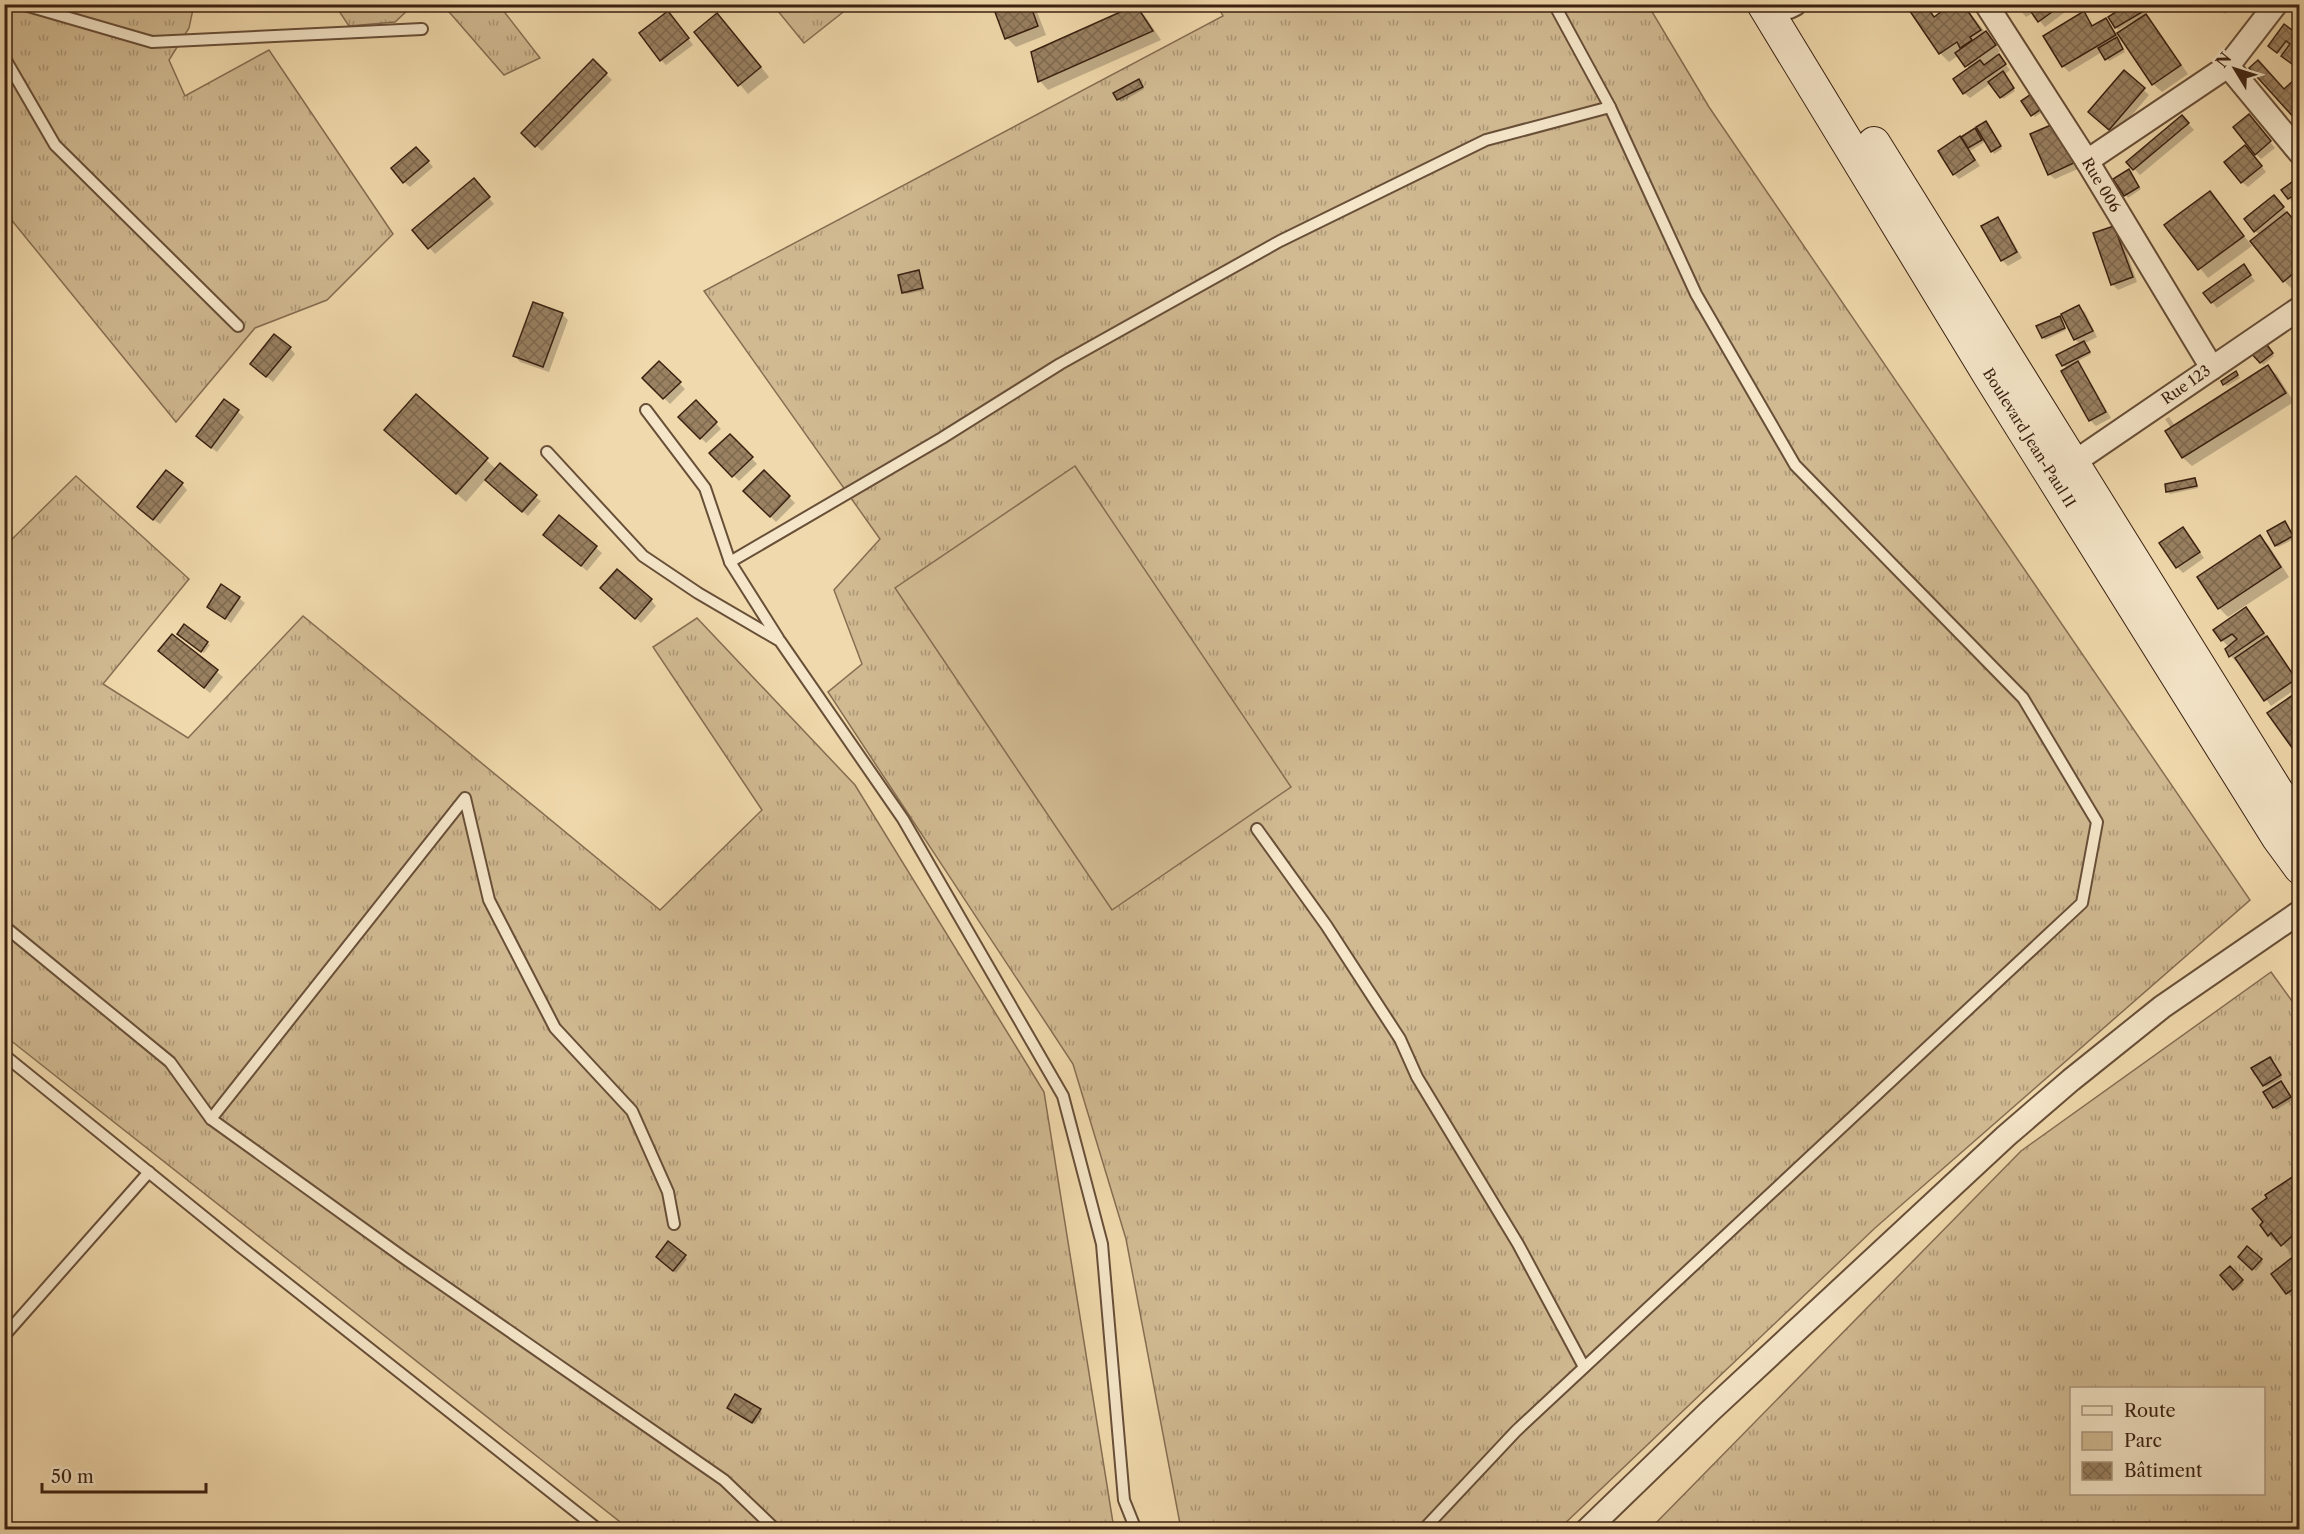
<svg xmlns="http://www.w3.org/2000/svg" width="2304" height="1534" font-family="'Libre Caslon Text',serif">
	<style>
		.grass { fill: url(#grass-tufts); stroke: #866e52; stroke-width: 1.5; fill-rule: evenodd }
		.green { fill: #d1ba92; stroke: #866e52; stroke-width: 1.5 }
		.shadow { fill: #0003 }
		.building { fill: url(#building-cross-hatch); stroke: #3a2111; stroke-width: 1.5 }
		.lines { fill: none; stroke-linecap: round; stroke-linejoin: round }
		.service-casing { stroke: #684f38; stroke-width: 14 }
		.minor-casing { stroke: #684f38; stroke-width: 26 }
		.secondary-casing { stroke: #3a2111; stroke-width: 34 }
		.service { stroke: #f5e6c9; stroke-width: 10 }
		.minor { stroke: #f5e6c9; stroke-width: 22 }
		.secondary { stroke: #f5e6c9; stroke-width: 32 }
		.labels { text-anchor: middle; stroke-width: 4.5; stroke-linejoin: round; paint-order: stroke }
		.street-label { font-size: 15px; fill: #3a2111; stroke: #f5e6c9 }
	</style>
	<defs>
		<pattern id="grass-tufts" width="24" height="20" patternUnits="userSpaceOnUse" patternTransform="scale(1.5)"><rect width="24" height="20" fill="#d1ba92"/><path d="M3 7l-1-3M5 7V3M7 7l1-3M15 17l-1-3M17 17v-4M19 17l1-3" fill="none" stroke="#ab9776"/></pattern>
		<pattern id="building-cross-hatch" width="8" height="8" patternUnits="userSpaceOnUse" patternTransform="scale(1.5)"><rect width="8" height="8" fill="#998162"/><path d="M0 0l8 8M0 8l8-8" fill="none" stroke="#7e694f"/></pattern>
	</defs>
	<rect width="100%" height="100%" fill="#f0d9ac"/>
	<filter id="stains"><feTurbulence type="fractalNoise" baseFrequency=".00333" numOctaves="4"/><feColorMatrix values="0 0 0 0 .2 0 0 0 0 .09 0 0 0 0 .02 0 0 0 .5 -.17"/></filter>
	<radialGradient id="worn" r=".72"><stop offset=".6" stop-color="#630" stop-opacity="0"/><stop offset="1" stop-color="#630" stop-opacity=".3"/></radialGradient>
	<g class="grass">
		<path d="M4,5H206L193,9L189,28L169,60L185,96L269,50L393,234L327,300L255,328L176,422L5,212Z"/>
		<path d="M407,5L410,8L395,22L349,26L335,5Z"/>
		<path d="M443,5H499L540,58L504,75Z"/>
		<path d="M773,5H852L804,43Z"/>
		<path d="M1217,5H1648L1709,107L2250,900L1875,1228L1559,1529H1181L1126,1239L1073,1064L828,692L862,664L834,590L880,539L704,291L1223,16Z"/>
		<path d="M76,476L189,579L103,684L188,738L303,616L660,910L762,810L653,647L697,618L855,785L1044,1092L1114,1529H629L5,1036L4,547Z"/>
		<path d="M2271,972L2300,1012L2299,1529L1649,1530L2021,1151ZM2072,1388H2264V1494H2072Z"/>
	</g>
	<path class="green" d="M1075,466L1291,787L1112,910L895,588Z"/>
	<g class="shadow">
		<path d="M993,4H1034L1046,35L1016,47L1007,38Z"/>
		<path d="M1907,4H1939L1930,10L1935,18L1963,4L2000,51L1997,54L2010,70L2004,75L2015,91L2003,99L1991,83L1970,98L1964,93L1970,69L1959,55L1949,62L1940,53Z"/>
		<path d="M2015,4H2076L2045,27L2033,13L2026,17Z"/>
		<path d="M2139,4L2188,74L2162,92L2153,84L2134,21L2118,30L2110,17Z"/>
		<path d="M2216,4H2235L2225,14Z"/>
		<path d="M1136,7L1145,16L1161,40L1048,90L1040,81L1033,53Z"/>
		<path d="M2083,13L2094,27L2105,20L2121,41L2119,42L2125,52L2109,61L2102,52L2069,72L2063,66Z"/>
		<path d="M673,18L693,45L666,65L661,60Z"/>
		<path d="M726,24L769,77L748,94L696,32Z"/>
		<path d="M2284,26L2300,37V70L2269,45Z"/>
		<path d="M593,61L612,80L542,151L523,133Z"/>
		<path d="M2124,72L2149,95L2115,135L2095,118Z"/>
		<path d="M1139,81L1144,89L1121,102L1115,93Z"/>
		<path d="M2023,101L2048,108L2035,117Z"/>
		<path d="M2187,122L2194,130L2140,175L2128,162Z"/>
		<path d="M2254,122L2275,148L2261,159L2256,154Z"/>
		<path d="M1986,123L2002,149L1994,154L1986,141L1970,151L1980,166L1959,179L1954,174L1960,138L1966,144L1963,137Z"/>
		<path d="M2058,124L2080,168L2055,179L2049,174Z"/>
		<path d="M2250,152L2266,172L2248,187L2242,182Z"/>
		<path d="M422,154L433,167L410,187L404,182Z"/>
		<path d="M2131,173L2141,189L2128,198L2115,179Z"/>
		<path d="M2300,178V195L2291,201L2289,198Z"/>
		<path d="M479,186L494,204L435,254L414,230Z"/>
		<path d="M2210,193L2252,246L2208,278L2166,225Z"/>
		<path d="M2279,203L2300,227V284L2293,290L2284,281L2260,235L2255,231Z"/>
		<path d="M1998,219L2003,224L2022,258L2008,266L2002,260Z"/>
		<path d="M2114,227L2120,233L2137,282L2118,290L2112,284Z"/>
		<path d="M2243,266L2255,281L2217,308L2212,302Z"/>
		<path d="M918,271L925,290L906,294L903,292Z"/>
		<path d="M2079,307L2085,312L2097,337L2085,343L2091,354L2076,362L2083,369L2111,418L2096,426L2090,420L2063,372L2067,369L2063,365L2080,344L2075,339Z"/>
		<path d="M562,314L568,320L549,372L520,362L515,356Z"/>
		<path d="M2060,318L2066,330L2045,340L2043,337Z"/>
		<path d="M2267,347L2274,356L2263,365L2254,353Z"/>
		<path d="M290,348L295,354L273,382L257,369Z"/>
		<path d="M659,363L685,389L670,404L644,378Z"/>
		<path d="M2268,367L2277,375L2294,402L2192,466L2183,458L2167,431L2171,428L2165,419L2169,417L2175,426Z"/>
		<path d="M2236,373L2240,378L2227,386L2224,384Z"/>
		<path d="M2300,389V401L2294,396Z"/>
		<path d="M416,396L496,469L541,501L528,516L486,479L466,502L395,439Z"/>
		<path d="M224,401L244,417L217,452L203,442Z"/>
		<path d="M696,402L721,429L706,443L680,417Z"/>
		<path d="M730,436L757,464L739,481L711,453Z"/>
		<path d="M764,472L795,503L776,522L745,491Z"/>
		<path d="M2195,479L2198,488L2170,494L2168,492Z"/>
		<path d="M182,484L187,490L160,524L144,513Z"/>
		<path d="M560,517L602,553L587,571L551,540Z"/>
		<path d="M2287,525L2294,539L2278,547L2276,545Z"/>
		<path d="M2183,529L2204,558L2183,573L2177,567Z"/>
		<path d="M2260,537L2269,546L2289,577L2228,617L2219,608Z"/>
		<path d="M608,594L651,600L656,606L641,623Z"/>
		<path d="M239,598L245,603L231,623L209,606Z"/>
		<path d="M2246,609L2273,644L2300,684V686L2271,706L2238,660L2236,662L2231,656L2226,649L2229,647L2222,640Z"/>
		<path d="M184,626L210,645L204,653L181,636Z"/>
		<path d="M173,636L223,677L210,693L166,657Z"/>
		<path d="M2272,1061L2282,1078L2266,1087L2264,1085Z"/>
		<path d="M2283,1085L2292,1100L2276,1110L2265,1093Z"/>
		<path d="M2300,1173V1246L2291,1253L2280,1241L2277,1243L2269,1235Z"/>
		<path d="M668,1244L687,1259L676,1273L660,1260Z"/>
		<path d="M2247,1248L2263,1262L2256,1271L2240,1257Z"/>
		<path d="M2300,1263V1294L2293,1299L2273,1275Z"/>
		<path d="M2230,1268L2244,1283L2236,1291L2222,1275Z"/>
		<path d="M731,1410H760L762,1413L755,1424Z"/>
	</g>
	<g class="building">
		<path d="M992,4H1030L1038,26L1005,39Z"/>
		<path d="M1905,4H1925L1934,17L1952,4H1963L1981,30L1970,37L1972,40L1960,48L1957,42L1939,54Z"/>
		<path d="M2036,4H2063L2038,22L2029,9Z"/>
		<path d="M2128,4H2140L2144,11L2115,28L2108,17Z"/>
		<path d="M1136,5L1153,31L1038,82L1031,52Z"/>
		<path d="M668,11L689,38L660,61L639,33Z"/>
		<path d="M2084,11L2092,26L2106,18L2116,35L2062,67L2043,36Z"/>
		<path d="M717,13L761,67L738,86L694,32Z"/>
		<path d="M2146,14L2181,65L2152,85L2117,33Z"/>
		<path d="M2284,24L2300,36V70L2281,56L2290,44L2286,41L2277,53L2268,46Z"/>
		<path d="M1986,31L1996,45L1965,67L1955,53Z"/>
		<path d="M2117,37L2123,49L2105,60L2098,48Z"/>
		<path d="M1999,54L2006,64L1963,94L1953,79L1980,60L1984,65Z"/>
		<path d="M593,59L607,73L535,147L521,133Z"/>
		<path d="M2258,60L2284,89L2296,78L2300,82V117L2296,120L2249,68Z"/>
		<path d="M2124,70L2145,88L2109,130L2088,112Z"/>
		<path d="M2003,71L2014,88L2000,98L1988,82Z"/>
		<path d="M1139,79L1143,87L1117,100L1113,93Z"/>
		<path d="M2037,90L2047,105L2031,116L2021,101Z"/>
		<path d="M2249,114L2271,141L2255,155L2233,127Z"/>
		<path d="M2182,115L2189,123L2133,170L2126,162Z"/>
		<path d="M1986,121L2001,146L1991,152L1976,127Z"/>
		<path d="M2058,122L2076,162L2048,175L2030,134Z"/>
		<path d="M1975,128L1982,140L1968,148L1961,137Z"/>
		<path d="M1960,136L1975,160L1953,175L1938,151Z"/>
		<path d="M2245,145L2262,166L2241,183L2224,162Z"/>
		<path d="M416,147L429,161L403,183L391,168Z"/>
		<path d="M2129,169L2139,187L2124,196L2113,179Z"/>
		<path d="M2300,176V191L2288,199L2281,190Z"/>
		<path d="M474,178L490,197L428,249L412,230Z"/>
		<path d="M2210,191L2244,236L2198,270L2164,225Z"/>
		<path d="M2274,195L2284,207L2254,232L2244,219Z"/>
		<path d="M2287,212L2300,227V268L2283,282L2250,241Z"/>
		<path d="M1998,217L2017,252L2001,261L1981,226Z"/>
		<path d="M2114,226L2133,277L2111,285L2093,233Z"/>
		<path d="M2244,264L2251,275L2211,303L2203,293Z"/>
		<path d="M919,270L923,288L902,293L898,275Z"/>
		<path d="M533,302L563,313L543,367L513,356Z"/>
		<path d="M2079,305L2093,331L2074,340L2061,314Z"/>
		<path d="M2060,316L2065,328L2042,338L2036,326Z"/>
		<path d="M274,334L291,347L266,377L250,364Z"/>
		<path d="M2084,341L2090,352L2062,366L2056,355Z"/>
		<path d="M2265,342L2273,353L2260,363L2251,353Z"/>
		<path d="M659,361L681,382L663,399L642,378Z"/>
		<path d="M2078,361L2106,412L2089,421L2061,371Z"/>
		<path d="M2268,365L2286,393L2182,458L2165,431Z"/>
		<path d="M2236,371L2238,375L2223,385L2221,381Z"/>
		<path d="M416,394L488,458L456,494L384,430Z"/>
		<path d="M224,399L239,410L211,448L196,436Z"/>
		<path d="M696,400L717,422L700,439L678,417Z"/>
		<path d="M730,434L753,457L732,477L709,453Z"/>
		<path d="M500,463L537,495L522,512L485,480Z"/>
		<path d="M166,470L183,483L153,520L137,507Z"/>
		<path d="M764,470L790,496L770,517L743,491Z"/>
		<path d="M2195,478L2197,486L2166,492L2165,484Z"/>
		<path d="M559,515L597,546L581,566L543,535Z"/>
		<path d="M2285,521L2293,536L2275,546L2267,531Z"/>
		<path d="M2183,527L2200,552L2176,568L2159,543Z"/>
		<path d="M2260,535L2281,567L2218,609L2197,577Z"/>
		<path d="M617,569L652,599L635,619L600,588Z"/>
		<path d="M221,584L240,597L225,619L207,607Z"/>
		<path d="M2246,607L2264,633L2229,657L2225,649L2237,639L2232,634L2221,641L2213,630Z"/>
		<path d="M184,624L208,642L201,652L177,634Z"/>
		<path d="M172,634L218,670L204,688L158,651Z"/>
		<path d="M2267,636L2296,679L2264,701L2235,658Z"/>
		<path d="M2300,690V755L2298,756L2267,713Z"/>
		<path d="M2270,1057L2281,1075L2263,1086L2251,1068Z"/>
		<path d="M2281,1081L2291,1097L2273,1108L2263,1092Z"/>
		<path d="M2300,1172V1229L2281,1246L2271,1233L2268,1236L2260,1225L2263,1222L2252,1209L2267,1198L2265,1195Z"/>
		<path d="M668,1241L686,1255L673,1271L656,1257Z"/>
		<path d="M2247,1246L2262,1259L2252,1270L2238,1257Z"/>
		<path d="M2294,1256L2300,1263V1284L2286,1294L2271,1274Z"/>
		<path d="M2230,1266L2243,1280L2233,1290L2220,1275Z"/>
		<path d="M735,1394L761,1409L752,1423L727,1408Z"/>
	</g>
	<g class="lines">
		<g class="service-casing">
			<g id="service">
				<path d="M21,4L152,42L422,29"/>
				<path d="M4,57L55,145L238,326"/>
				<path d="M646,410L705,488L730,562L778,638"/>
				<path d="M547,452L643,556L698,593L780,641L903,819L1063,1096L1102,1244L1124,1500L1136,1530"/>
				<path d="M730,562L942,438L1060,364L1280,241L1486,140L1610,107"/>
				<path d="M1257,829L1326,925L1400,1039L1417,1077L1518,1244L1584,1367"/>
				<path d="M4,926L170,1062L211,1119L404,1258L724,1480L776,1530"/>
				<path d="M4,1055L241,1247L599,1530"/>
				<path d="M211,1119L465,798L489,900L555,1028L632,1111L668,1192L674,1224"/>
				<path d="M4,1336L149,1172"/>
				<path d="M1423,1530L1516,1431L2082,903L2097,822L2023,698L1795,465L1696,294L1610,107L1554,4"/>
			</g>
		</g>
		<g class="minor-casing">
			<g id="minor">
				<path d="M1986,4L2087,161L2212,368"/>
				<path d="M1789,7L1795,4"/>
				<path d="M2228,66L2300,153"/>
				<path d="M2087,161L2228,66L2276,4"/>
				<path d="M2073,463L2300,308"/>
				<path d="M1587,1530L1710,1411L2006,1136L2071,1080L2162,1007L2300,912"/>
			</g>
		</g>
		<g class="secondary-casing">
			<g id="secondary">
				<path d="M1763,4L1990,377L2278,838L2300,868"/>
				<path d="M1874,143L2300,828"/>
			</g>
		</g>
		<use href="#service" class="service"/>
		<use href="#minor" class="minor"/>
		<use href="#secondary" class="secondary"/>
	</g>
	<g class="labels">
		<g class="street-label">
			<text transform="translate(2101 185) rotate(59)" y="5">Rue 006</text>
			<text transform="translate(2186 385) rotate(-35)" y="5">Rue 123</text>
			<text transform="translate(2029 438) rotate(58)" y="5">Boulevard Jean-Paul II</text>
		</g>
	</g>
	<rect width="2304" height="1534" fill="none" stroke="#f0d9ac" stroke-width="24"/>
	<rect x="6" y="6" width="2292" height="1522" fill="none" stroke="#3a2111" stroke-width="3"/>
	<rect x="12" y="12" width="2280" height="1510" fill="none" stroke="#3a2111" stroke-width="1.5"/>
	<rect x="2070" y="1387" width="195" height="108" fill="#f5e6c9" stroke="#aa977f" stroke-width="1.5"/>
	<rect x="2082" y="1406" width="30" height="9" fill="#f5e6c9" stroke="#aa977f" stroke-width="1.5"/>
	<text x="2124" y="1417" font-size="18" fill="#3a2111">Route</text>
	<rect x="2082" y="1432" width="30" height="18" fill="#d1ba92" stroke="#aa977f" stroke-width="1.5"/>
	<text x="2124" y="1447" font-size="18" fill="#3a2111">Parc</text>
	<rect x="2082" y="1462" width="30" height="18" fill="url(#building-cross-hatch)" stroke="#aa977f" stroke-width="1.5"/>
	<text x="2124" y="1477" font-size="18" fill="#3a2111">Bâtiment</text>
	<g transform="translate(2235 69) rotate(308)" stroke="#f5e6c9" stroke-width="4.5" paint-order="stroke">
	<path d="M0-4.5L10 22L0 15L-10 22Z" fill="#3a2111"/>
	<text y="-9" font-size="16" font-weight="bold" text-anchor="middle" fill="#3a2111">N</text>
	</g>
	<path d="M42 1483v9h164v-9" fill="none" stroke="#3a2111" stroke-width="3"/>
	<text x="51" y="1483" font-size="18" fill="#3a2111" stroke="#f5e6c9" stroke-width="4.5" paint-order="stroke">50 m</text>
	<rect width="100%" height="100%" filter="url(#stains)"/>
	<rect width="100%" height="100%" fill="url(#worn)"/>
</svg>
